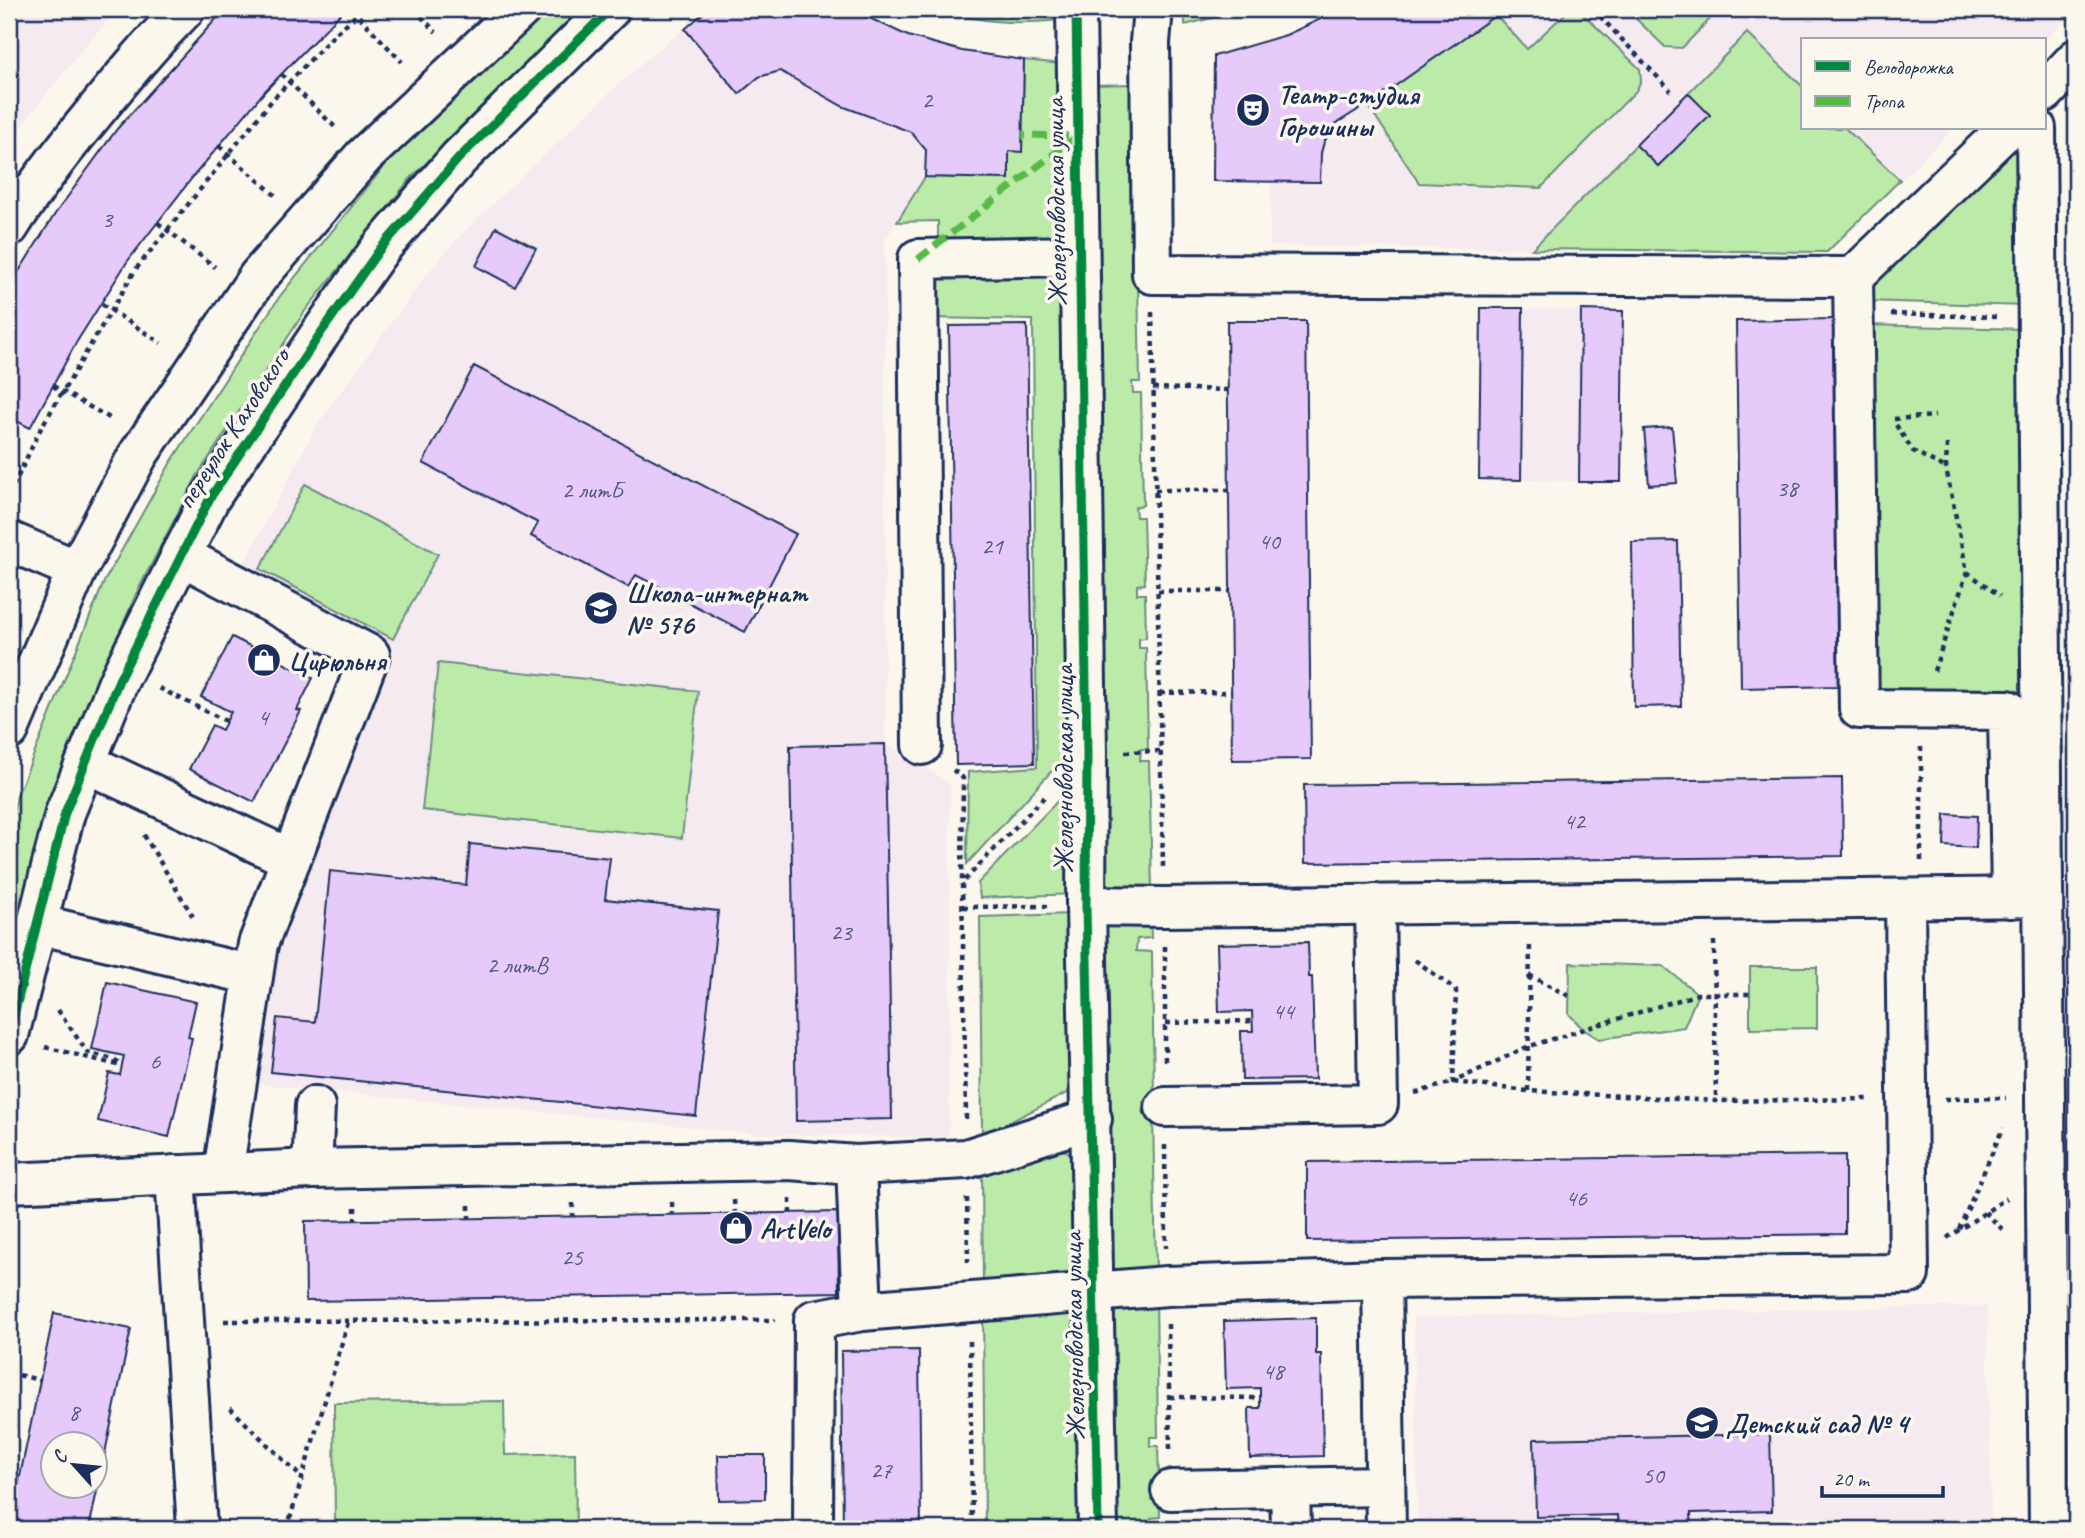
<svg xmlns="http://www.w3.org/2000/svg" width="2085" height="1538" font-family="Caveat,sans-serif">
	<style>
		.built { fill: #f5eaf0 }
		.green { fill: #bceaa8; stroke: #6c8c83; stroke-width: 2 }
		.building { fill: #e6cbfa; stroke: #1b2f5e; stroke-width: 2; fill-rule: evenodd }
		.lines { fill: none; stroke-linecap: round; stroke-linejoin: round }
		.minor-tunnel { stroke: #cecfd0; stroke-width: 38; stroke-dasharray: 38 19; stroke-linecap: butt }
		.minor-casing { stroke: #1b2f5e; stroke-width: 44 }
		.path { stroke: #1b2f5e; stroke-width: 4.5; stroke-dasharray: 5 5; stroke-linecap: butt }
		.minor { stroke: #fbf7ec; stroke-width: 38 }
		.quiet { stroke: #58b947; stroke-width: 7; stroke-dasharray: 14 7; stroke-linecap: butt }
		.cycleway-casing { stroke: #fbf7ec; stroke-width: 13 }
		.cycleway { stroke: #00873e; stroke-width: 9 }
		.labels { text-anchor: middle; stroke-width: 7; stroke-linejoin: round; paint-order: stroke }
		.number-label { font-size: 24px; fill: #4e5685 }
		.poi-label { font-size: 28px; font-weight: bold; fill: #1b2f5e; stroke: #fbf7ec; text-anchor: start }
		.street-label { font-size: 28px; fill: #1b2f5e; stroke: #fbf7ec }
	</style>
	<rect width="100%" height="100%" fill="#fbf7ec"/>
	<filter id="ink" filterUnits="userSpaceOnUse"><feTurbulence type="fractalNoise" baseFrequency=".0143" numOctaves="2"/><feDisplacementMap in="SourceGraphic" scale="14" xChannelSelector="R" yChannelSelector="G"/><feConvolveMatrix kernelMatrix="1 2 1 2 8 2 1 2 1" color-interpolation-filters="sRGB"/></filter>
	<g filter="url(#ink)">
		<g class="built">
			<path d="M9,9H119L85,46L21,126L9,145Z"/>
			<path d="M707,9H850L908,36L962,51L1024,60L1022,152L1009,179L925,177L885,240V743L950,783L949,1138L762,1134L257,1084L270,966L394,648L241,568L319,422L423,279L460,235L632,72Z"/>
			<path d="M1342,9H2076L2045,40H1803V128H1954L1827,252L1270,246L1271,182L1213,181L1214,56L1286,35Z"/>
			<path d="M1481,308L1623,311L1621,482L1479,479Z"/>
			<path d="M1987,1306L1991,1529H1418L1414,1317Z"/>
		</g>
		<g class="green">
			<path d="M545,9H570L577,16L411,178L305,311L197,476L136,594L48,801L9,972V830L17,796L104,582L171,462L280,296L389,160Z"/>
			<path d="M935,9H1059V20C1012,25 981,22 935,9Z"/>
			<path d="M1185,9H1246L1185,25Z"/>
			<path d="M1570,9H1578L1640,69L1641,81L1636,91L1541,188L1419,183L1368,105L1496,15L1527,49Z"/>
			<path d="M1626,9H1720L1682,48L1665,47Z"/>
			<path d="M1747,33L1803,87V128H1845L1900,180L1827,252L1532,249L1636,145L1658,166L1709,115L1688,93Z"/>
			<path d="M1024,60L1062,64L1064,238L938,239V221L897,222L925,177L1008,179L1009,151H1022Z"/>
			<path d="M1134,84L1140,382H1132L1133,393H1141L1143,505L1135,507L1136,517H1143L1145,584L1137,585V594H1145L1146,638L1139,639V648H1146L1148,749H1141L1140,761H1149L1152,890H1098L1092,85Z"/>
			<path d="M2024,129L2026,306L1865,301V282Z"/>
			<path d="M1061,270L1067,754L967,864L968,772L1037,767L1033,320L928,318L927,272Z"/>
			<path d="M1865,325L2026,329L2029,695L1871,697Z"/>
			<path d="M305,484L438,554L393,639L260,569Z"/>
			<path d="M438,663L698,691L682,838L422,810Z"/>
			<path d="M1075,783L1074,894L980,898L978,883Z"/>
			<path d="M1072,914L1073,1090L982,1136L980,917Z"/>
			<path d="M1150,915L1151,938L1137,939L1136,951L1152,952L1154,1101L1143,1102V1114H1153L1156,1273L1106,1274L1101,916Z"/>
			<path d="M1570,963L1663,966L1698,994L1684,1027L1599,1039L1583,1029L1569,1014Z"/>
			<path d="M1750,967H1817V1028L1750,1029Z"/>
			<path d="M1046,1151H1066L1078,1156L1080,1279L983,1285L982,1173Z"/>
			<path d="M1156,1298L1158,1437H1150V1446H1158L1160,1517L1151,1518V1527H1160V1529H1109L1105,1299Z"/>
			<path d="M1080,1307L1083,1529H985L983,1309Z"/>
			<path d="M504,1401L505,1455L575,1453L576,1529H335L334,1403Z"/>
		</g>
		<g class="building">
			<path d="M225,9H345L265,91L192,178L127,262L76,343L30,428L15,420L9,433V287L55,214L117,129Z"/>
			<path d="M708,9H850L908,36L962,51L1024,60L1022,152L1009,151V179L925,177L926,150L911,132L842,106L780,71L759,77L739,94L685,29Z"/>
			<path d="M1342,9H1501L1496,15L1385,93L1337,123L1324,142L1321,153L1320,182L1213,181L1214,56L1286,35Z"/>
			<path d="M1688,93L1710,115L1658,166L1636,145Z"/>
			<path d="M496,227L536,248L515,287L476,266Z"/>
			<path d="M1481,308H1523L1521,480L1479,479Z"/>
			<path d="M1581,310L1623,311L1621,482H1579Z"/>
			<path d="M1833,319L1839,686L1741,688L1736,321Z"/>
			<path d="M1227,321H1306L1311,759L1232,760Z"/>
			<path d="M1027,325L1034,763L956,765L949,326Z"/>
			<path d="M474,366L796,534L745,632L636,575L628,587L531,536L538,523L423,463Z"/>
			<path d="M1672,427L1677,483L1649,485L1644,429Z"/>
			<path d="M1678,541L1681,706L1634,707L1632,542Z"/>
			<path d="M232,637L313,678L297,710L301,711L254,802L189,769L212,725L222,730L231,712L201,697Z"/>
			<path d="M885,744L892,1119L796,1121L790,746Z"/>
			<path d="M1842,778L1843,856L1305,863L1304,785Z"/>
			<path d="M1945,814L1977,816L1976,848L1944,846Z"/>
			<path d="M470,844L610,858L605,899L718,911L696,1116L271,1072L277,1018L315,1022L330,871L466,885Z"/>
			<path d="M2072,886H2076V1118H2074Z"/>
			<path d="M1308,942L1309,977H1312L1315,1079L1242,1080L1241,1031H1253L1252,1011L1219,1012L1217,944Z"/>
			<path d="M107,982L196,1002L188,1037L192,1038L169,1137L98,1121L109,1073L120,1075L124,1056L92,1049Z"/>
			<path d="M1845,1155V1234L1307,1241V1162Z"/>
			<path d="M838,1212L839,1292L306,1301L305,1221Z"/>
			<path d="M54,1313L131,1329L89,1529H9ZM52,1444H94V1486H52Z"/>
			<path d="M1316,1318V1354H1321L1323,1456L1250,1458L1249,1408H1260V1388L1226,1389L1224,1321Z"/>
			<path d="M919,1350L921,1529H843L841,1351Z"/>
			<path d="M1770,1434L1772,1511L1691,1513L1692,1529H1619L1618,1515L1536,1517L1534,1439Z"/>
			<path d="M718,1455H765V1499L719,1500Z"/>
		</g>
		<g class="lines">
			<g class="minor-tunnel">
				<path d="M2073,983H2076"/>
				<path d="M2073,1021H2076"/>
			</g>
			<g class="minor-casing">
				<g id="minor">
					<path d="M1076,9L1087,753L1086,906L1098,1529"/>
					<path d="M1153,9L1150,42L1152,274L1853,277L2008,128"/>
					<path d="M2045,92L2076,59"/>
					<path d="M2036,128L2049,1529"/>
					<path d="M9,227C33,189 60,154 89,119C120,81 150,44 185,9"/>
					<path d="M1853,277L1859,709L2008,710L2011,898"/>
					<path d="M9,541L77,570"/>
					<path d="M180,555L370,655L258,944L223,1173"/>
					<path d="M9,730L77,570L138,455L258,277L364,156L521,9"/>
					<path d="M922,745L918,259L1078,256"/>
					<path d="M86,763L291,859"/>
					<path d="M1086,906L1164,907L2043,897"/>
					<path d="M58,929L253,975"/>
					<path d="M9,1035L65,813L119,680L210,498L318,337L380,249L459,158L610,9"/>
					<path d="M1165,1107L1378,1104L1375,904"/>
					<path d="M856,1165L862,1311"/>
					<path d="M312,1169L315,1106"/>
					<path d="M175,1175L197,1529"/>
					<path d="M9,1183L312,1169L789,1160L856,1165L966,1159L1092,1119"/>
					<path d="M1382,1279L1386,1529"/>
					<path d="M1290,1488L1291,1529"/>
					<path d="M1171,1490L1385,1486"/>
					<path d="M813,1529L814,1320L862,1311L1167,1286L1382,1279L1909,1274L1905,899"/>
				</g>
			</g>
			<g class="path">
				<path d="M352,9L402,62"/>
				<path d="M414,9L436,32"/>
				<path d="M1593,9L1671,91"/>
				<path d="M281,74L336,128"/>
				<path d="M219,146L275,195"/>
				<path d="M158,223L215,267"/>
				<path d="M102,304L161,343"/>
				<path d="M1152,312L1163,867"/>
				<path d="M1891,314L1998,317"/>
				<path d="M53,386L113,420"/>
				<path d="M1153,388L1228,390"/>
				<path d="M1894,419L1935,416"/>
				<path d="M1896,425L1913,451L1946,468"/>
				<path d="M1947,444L1946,468L1967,572L2000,596"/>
				<path d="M1155,490H1229"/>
				<path d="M9,495L41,428L136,269L273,99L335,34L363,9"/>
				<path d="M1158,591H1230"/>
				<path d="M1934,671L1967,572"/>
				<path d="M159,688L226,721"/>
				<path d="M1160,693L1231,692"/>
				<path d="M1125,752L1160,751"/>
				<path d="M953,770L963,778L962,882"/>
				<path d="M144,835L195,920"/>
				<path d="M1921,861V747"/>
				<path d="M963,907L1047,906"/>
				<path d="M1714,941L1716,1101"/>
				<path d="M1165,946V1066"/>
				<path d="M1415,960L1456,990L1453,1082L1527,1047L1698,994H1750"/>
				<path d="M1529,975L1569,996"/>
				<path d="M58,1010L87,1052L113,1059L122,1066"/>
				<path d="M1166,1023L1252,1021"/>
				<path d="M45,1047L118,1065"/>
				<path d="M1528,1091L1530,941"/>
				<path d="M1415,1093L1453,1082L1528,1091L1716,1101L1870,1099"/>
				<path d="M1945,1099L2006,1098"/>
				<path d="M966,1119L962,883L1047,794"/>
				<path d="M1165,1145L1166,1248"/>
				<path d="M967,1198L968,1262"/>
				<path d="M790,1199V1212"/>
				<path d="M734,1200L735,1214"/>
				<path d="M672,1202V1215"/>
				<path d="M573,1203V1216"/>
				<path d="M469,1205V1218"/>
				<path d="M355,1207V1220"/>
				<path d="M1985,1212L2006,1233"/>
				<path d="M1959,1229L2003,1128"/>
				<path d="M1947,1238L2007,1198"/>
				<path d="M224,1321L775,1320"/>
				<path d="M1168,1324L1170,1451"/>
				<path d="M970,1341L972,1529"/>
				<path d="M9,1373L40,1380"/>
				<path d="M1170,1397L1260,1398"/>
				<path d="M230,1408L302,1478"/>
				<path d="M9,1476L20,1478"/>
				<path d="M287,1529L349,1319"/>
			</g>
			<use href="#minor" class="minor"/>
			<path class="quiet" d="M918,259L1077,136L1022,135"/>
			<g class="cycleway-casing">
				<g id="cycleway">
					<path d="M1076,9L1087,753L1086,906L1098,1529"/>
					<path d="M9,1035L65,813L119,680L210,498L318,337L380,249L459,158L610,9"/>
				</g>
			</g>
			<use href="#cycleway" class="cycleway"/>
		</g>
	</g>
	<defs>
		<g id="theatre-disc" transform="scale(1.75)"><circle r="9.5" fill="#1b2f5e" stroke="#fbf7ec"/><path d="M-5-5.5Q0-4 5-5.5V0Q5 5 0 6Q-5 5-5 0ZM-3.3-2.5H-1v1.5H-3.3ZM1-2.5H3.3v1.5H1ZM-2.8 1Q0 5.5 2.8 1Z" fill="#fff"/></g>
		<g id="school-disc" transform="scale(1.75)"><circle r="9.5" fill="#1b2f5e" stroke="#fbf7ec"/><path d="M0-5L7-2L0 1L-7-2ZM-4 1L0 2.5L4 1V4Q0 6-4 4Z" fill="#fff"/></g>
		<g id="shop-disc" transform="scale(1.75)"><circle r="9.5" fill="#1b2f5e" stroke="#fbf7ec"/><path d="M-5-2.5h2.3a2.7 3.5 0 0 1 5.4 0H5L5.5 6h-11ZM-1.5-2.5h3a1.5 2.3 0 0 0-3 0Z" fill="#fff"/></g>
	</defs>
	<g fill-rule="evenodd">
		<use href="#theatre-disc" x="1253" y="110"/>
		<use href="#school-disc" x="601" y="608"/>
		<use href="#shop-disc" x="264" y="660"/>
		<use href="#shop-disc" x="736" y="1228"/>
		<use href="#school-disc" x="1702" y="1423"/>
	</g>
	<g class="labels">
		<g class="number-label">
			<text x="927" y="108">2</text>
			<text x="107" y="227">3</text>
			<text x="1787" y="496">38</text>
			<text x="592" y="498">2 литБ</text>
			<text x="1269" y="549">40</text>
			<text x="992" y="554">21</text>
			<text x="263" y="725">4</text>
			<text x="1574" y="829">42</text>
			<text x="841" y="940">23</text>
			<text x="517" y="973">2 литВ</text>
			<text x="1283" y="1019">44</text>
			<text x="155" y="1069">6</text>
			<text x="1576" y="1206">46</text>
			<text x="572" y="1265">25</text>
			<text x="1273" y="1379">48</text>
			<text x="74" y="1420">8</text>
			<text x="881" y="1478">27</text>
			<text x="1653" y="1483">50</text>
		</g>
		<g class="poi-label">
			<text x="1278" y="104">Театр-студия<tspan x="1278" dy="32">Горошины</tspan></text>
			<text x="626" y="602">Школа-интернат<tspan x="626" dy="32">№ 576</tspan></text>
			<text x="288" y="670">Цирюльня</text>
			<text x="760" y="1238">ArtVelo</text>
			<text x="1726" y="1433">Детский сад № 4</text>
		</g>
		<g class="street-label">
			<text transform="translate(1055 202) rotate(-91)" y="10">Железноводская улица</text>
			<text transform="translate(232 428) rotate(-57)" y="10">переулок Каховского</text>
			<text transform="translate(1063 769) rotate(-90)" y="10">Железноводская улица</text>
			<text transform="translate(1073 1336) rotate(-91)" y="10">Железноводская улица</text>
		</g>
	</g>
	<rect width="2085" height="1538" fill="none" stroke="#fbf7ec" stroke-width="35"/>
	<rect x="18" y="18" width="2050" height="1503" fill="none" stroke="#1b2f5e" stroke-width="2.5" filter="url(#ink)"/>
	<rect x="1801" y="38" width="245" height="91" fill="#fbf7ec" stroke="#a1a7b3" stroke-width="2"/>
	<rect x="1815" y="61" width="35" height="10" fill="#00873e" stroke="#a1a7b3" stroke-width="2"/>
	<text x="1864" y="74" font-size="21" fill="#1b2f5e">Велодорожка</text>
	<rect x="1815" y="96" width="35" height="10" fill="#58b947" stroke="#a1a7b3" stroke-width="2"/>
	<text x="1864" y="108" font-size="21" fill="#1b2f5e">Тропа</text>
	<g transform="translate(74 1465) rotate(297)"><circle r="33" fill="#fbf7ec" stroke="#a1a7b3" stroke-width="2"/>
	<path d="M0-5L12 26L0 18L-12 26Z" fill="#1b2f5e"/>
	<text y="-10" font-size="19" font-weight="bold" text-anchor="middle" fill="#1b2f5e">С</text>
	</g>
	<path d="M1822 1486v10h121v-10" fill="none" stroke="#1b2f5e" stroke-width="3.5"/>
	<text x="1833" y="1486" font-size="21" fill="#1b2f5e" stroke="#fbf7ec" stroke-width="5" paint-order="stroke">20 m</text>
</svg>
